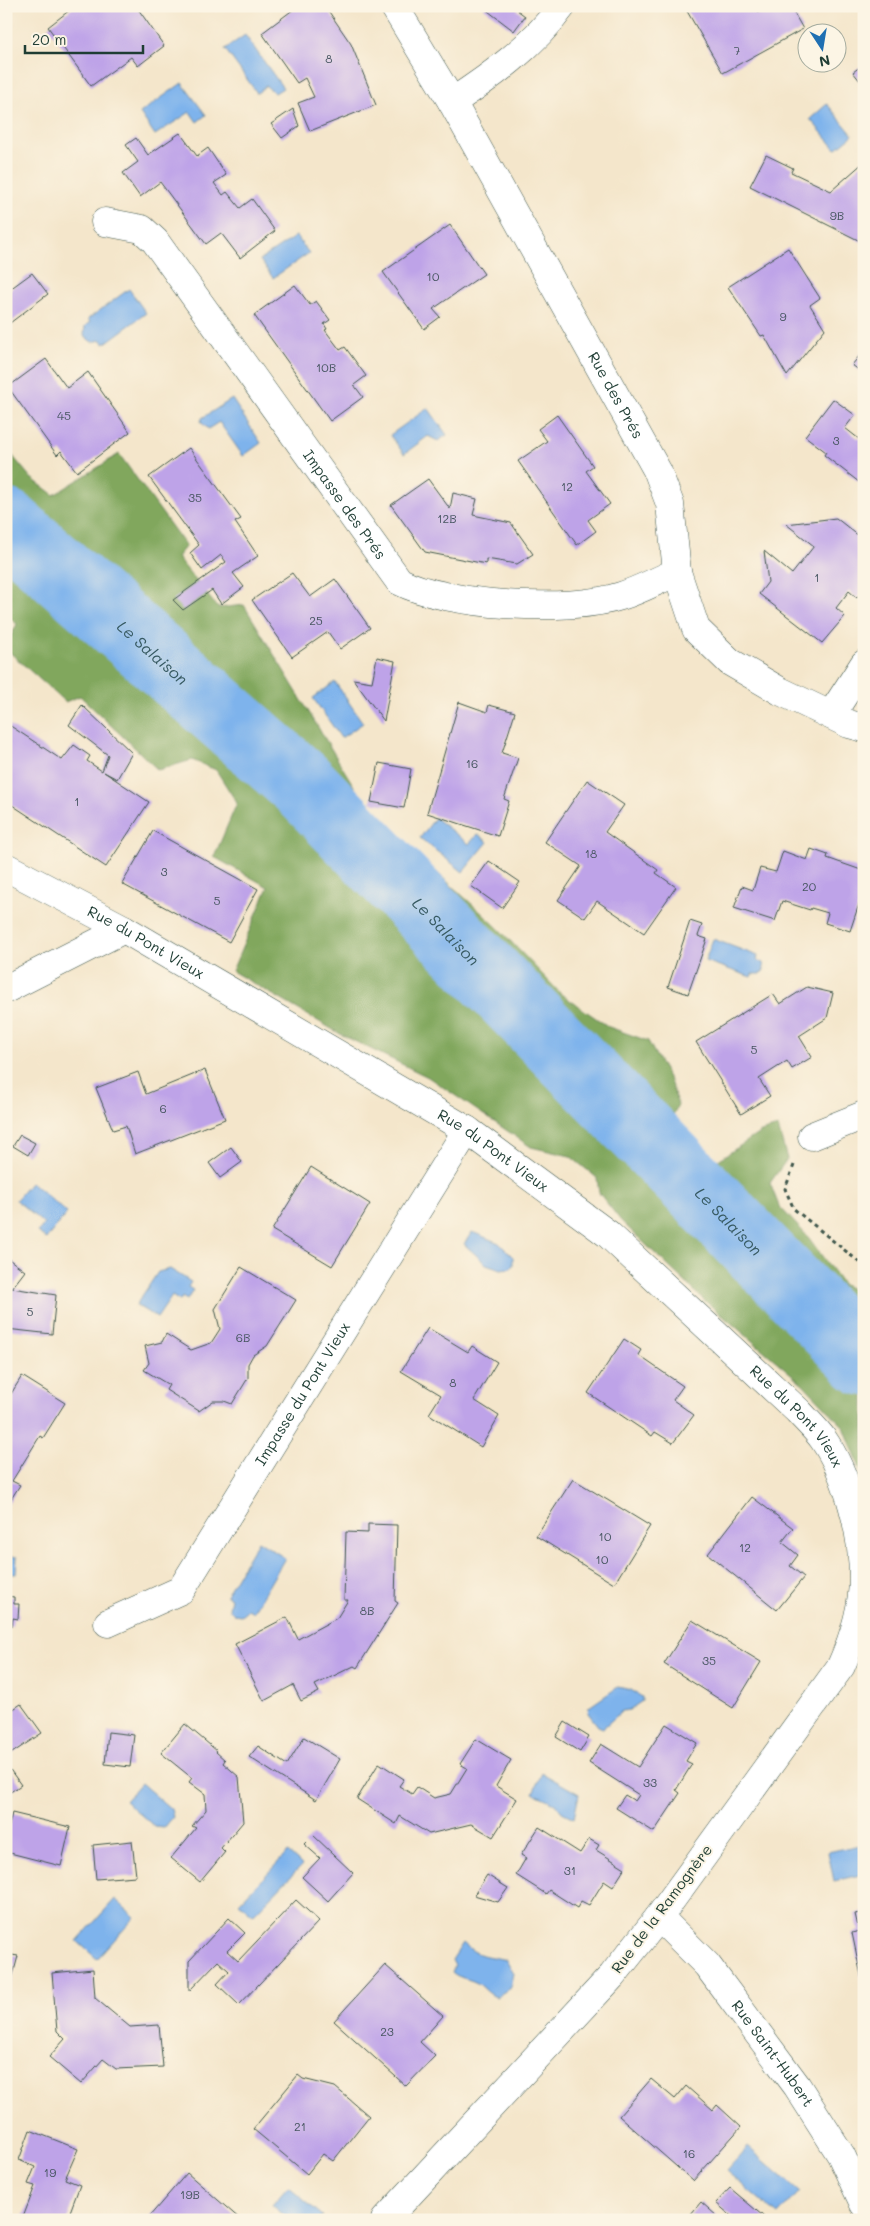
<svg xmlns="http://www.w3.org/2000/svg" width="870" height="2226" font-family="Mali,sans-serif">
	<style>
		.forest { fill: #81a75d; stroke: #507248 }
		.water { fill: #7eb3ec; stroke: #4e7890 }
		.lines { fill: none; stroke-linecap: round; stroke-linejoin: round }
		.river { stroke: #7eb3ec; stroke-width: 71 }
		.building { fill: #bea3e8 }
		.minor-casing { stroke: #3f564b; stroke-width: 29 }
		.path { stroke: #3f564b; stroke-width: 3; stroke-dasharray: 4 4; stroke-linecap: butt }
		.minor { stroke: #fff; stroke-width: 28 }
		.labels { text-anchor: middle; stroke-width: 4; stroke-linejoin: round; paint-order: stroke }
		.number-label { font-size: 12px; fill: #475661 }
		.street-label { font-size: 15px; fill: #1f3d34; stroke: #fcf5e5 }
		.water-label { font-size: 16px; font-style: italic; fill: #375a62; stroke: #fcf5e5 }
	</style>
	<rect width="100%" height="100%" fill="#fcf5e5"/>
	<filter id="ink" filterUnits="userSpaceOnUse"><feTurbulence type="fractalNoise" baseFrequency=".02" numOctaves="2"/><feDisplacementMap in="SourceGraphic" scale="10" xChannelSelector="R" yChannelSelector="G"/><feConvolveMatrix kernelMatrix="1 2 1 2 8 2 1 2 1" color-interpolation-filters="sRGB"/></filter>
	<filter id="wash" filterUnits="userSpaceOnUse"><feTurbulence type="fractalNoise" baseFrequency=".0096" numOctaves="4" result="noise"/><feDisplacementMap in="SourceGraphic" scale="20" xChannelSelector="R" yChannelSelector="G"/><feGaussianBlur stdDeviation="1.12" result="paint"/><feColorMatrix in="noise" values="0 0 0 0 0 0 0 0 0 0 0 0 0 0 0 0 0 1.4 0 .05"/><feComposite in="paint" operator="in"/></filter>
	<g filter="url(#wash)">
		<rect width="100%" height="100%" fill="#f4e6cb"/>
		<path class="forest" d="M6,448L31,478L54,495L119,454L186,546L177,557L218,608L244,605L375,821L432,868L496,926L561,994L609,1027L648,1041L670,1081L678,1105L660,1141L694,1176L761,1132L778,1127L787,1159L770,1183L779,1206L809,1238L843,1285L864,1294V1479L844,1427L803,1384L704,1300L621,1221L599,1193L597,1178L570,1156L531,1147L428,1077L342,1035L232,971L268,887L214,857L237,803L216,770L192,760L158,770L80,696L65,702L6,649V645L17,624L6,615Z"/>
		<g class="water">
			<path d="M245,35L283,88L275,93L266,86L257,93L225,49Z"/>
			<path d="M182,83L206,115L197,122L190,112L155,135L140,113Z"/>
			<path d="M827,104L853,135L836,149L810,119Z"/>
			<path d="M296,236L309,253L273,278L260,260Z"/>
			<path d="M129,289L146,313L104,344L101,340L92,342L84,336L85,326L90,322L88,319Z"/>
			<path d="M232,399L261,443L243,456L219,422L208,429L201,422L202,418Z"/>
			<path d="M428,408L447,435L438,441L428,436L404,454L390,435Z"/>
			<path d="M335,682L363,723L341,738L313,698Z"/>
			<path d="M435,818L469,844L478,834L488,842L463,872L420,838Z"/>
			<path d="M713,939L758,956L757,960L763,963L764,970L761,974H752L751,977L705,961Z"/>
			<path d="M31,1182L67,1213L46,1239L38,1232L44,1224L16,1200Z"/>
			<path d="M472,1232L499,1243L513,1257V1265L511,1268L501,1269L486,1264L464,1244Z"/>
			<path d="M170,1269L191,1282L188,1287L193,1290L187,1300L182,1297L180,1301L172,1296L157,1318L136,1305L158,1272Z"/>
			<path d="M258,1541L285,1558L253,1612L248,1609L241,1615L234,1614L229,1609L231,1598L226,1595Z"/>
			<path d="M6,1556L17,1557L16,1574H6Z"/>
			<path d="M618,1687L631,1690L642,1697V1701L629,1710L622,1711L603,1728L598,1726L588,1713L589,1707Z"/>
			<path d="M542,1773L579,1794L574,1818L562,1812L555,1803L533,1793Z"/>
			<path d="M141,1783L171,1809L173,1817L164,1828L155,1827L125,1801Z"/>
			<path d="M864,1844V1874L834,1881L828,1852Z"/>
			<path d="M288,1852L302,1865L253,1915L239,1903Z"/>
			<path d="M115,1899L135,1917L97,1959L77,1941Z"/>
			<path d="M463,1943C479,1958 487,1955 506,1960L513,1973L510,1988L496,1997C487,1994 483,1985 475,1982C467,1978 460,1979 452,1972L455,1966L452,1960Z"/>
			<path d="M748,2147L799,2191L778,2215L726,2171Z"/>
			<path d="M288,2187L323,2216L320,2220H290L272,2205Z"/>
		</g>
		<g class="lines">
			<path class="river" id="s1" d="M6,524L302,784L864,1360"/>
		</g>
		<g id="blocks">
			<g class="building">
				<path d="M75,6H136L164,46L138,66L131,57L91,86L48,27Z"/>
				<path d="M298,6H325L351,44L376,105L310,131L298,103L314,97L305,78L297,83L262,33Z"/>
				<path d="M485,6H521L517,10L525,16L514,31L484,8Z"/>
				<path d="M684,6H755L759,12L768,6H790L803,29L723,73Z"/>
				<path d="M864,64V86L853,72Z"/>
				<path d="M293,109L299,126L282,138L271,124Z"/>
				<path d="M180,133L197,156L208,148L226,175L214,183L223,195L227,192L240,208L252,199L275,231L240,258L221,233L206,244L160,182L140,197L123,173L138,162L126,145L136,138L148,155Z"/>
				<path d="M766,155L793,168L791,172L831,191L864,162V243L750,186Z"/>
				<path d="M450,225L484,274L433,309L440,317L424,329L383,272Z"/>
				<path d="M788,248L820,298L810,305L825,329L787,376L764,335L761,336L728,287Z"/>
				<path d="M32,273L48,294L6,326V292Z"/>
				<path d="M295,285L310,305L316,301L330,320L324,324L327,329L325,330L340,350L345,347L366,376L354,385L363,397L330,421L254,315Z"/>
				<path d="M864,350V374L852,365Z"/>
				<path d="M46,359L67,388L88,372L130,432L77,472L61,451L57,455L8,387Z"/>
				<path d="M833,399L855,415L845,428L859,439L864,432V486L824,455L826,452L805,436Z"/>
				<path d="M557,415L593,466L586,471L610,504L588,520L596,531L577,545L518,461L547,441L538,429Z"/>
				<path d="M189,448L241,519L235,522L258,556L233,573L244,587L221,604L212,590L183,610L173,600L226,562L221,555L202,570L190,553L199,545L149,477Z"/>
				<path d="M428,479L450,509L453,493L477,499L473,515L511,523L533,554L517,564L486,559V564L425,552L391,505Z"/>
				<path d="M836,518L864,540V589L857,598L849,591L836,608L845,616L822,643L759,594L768,582L764,551L792,574L814,546L786,524Z"/>
				<path d="M292,573L310,597L335,579L370,628L340,649L328,632L292,657L252,600Z"/>
				<path d="M377,657L395,661L384,721L353,679L372,682Z"/>
				<path d="M459,702L487,712L489,705L515,712L502,753L518,758L504,799L509,801L498,836L427,813Z"/>
				<path d="M82,705L132,753L117,779L104,772L149,802L106,867L6,801V723L62,760L74,745L90,756L87,761L102,771L108,755L69,725Z"/>
				<path d="M379,763L411,769L404,808L371,802Z"/>
				<path d="M587,780L624,805L605,832L658,870L656,873L676,887L644,933L597,901L585,918L558,900L581,866L545,842Z"/>
				<path d="M153,831L258,889L229,942L122,884Z"/>
				<path d="M811,849L828,855L827,858L864,871V889L850,931L825,923L828,913L811,908L810,910L782,901L775,921L734,908L742,886L753,890L760,868L776,872L783,851L807,860Z"/>
				<path d="M489,861L520,882L502,908L471,886Z"/>
				<path d="M690,921L702,925L698,936L707,939L688,994L668,987Z"/>
				<path d="M807,987L833,993L827,1018L799,1036L812,1057L792,1069L787,1061L759,1079L770,1096L741,1114L696,1042L773,994L780,1004Z"/>
				<path d="M205,1070L225,1119L135,1154L126,1126L113,1130L96,1088L138,1072L146,1094Z"/>
				<path d="M20,1135L35,1143L28,1155L13,1146Z"/>
				<path d="M231,1147L242,1162L220,1178L209,1163Z"/>
				<path d="M311,1167L370,1204L332,1266L272,1230Z"/>
				<path d="M6,1257L25,1271L12,1288L56,1295L52,1334L6,1329Z"/>
				<path d="M241,1267L296,1300L267,1346L253,1355L248,1364V1378L232,1404L224,1401H213L199,1411L166,1390L169,1385L144,1370L149,1363L145,1346L162,1342L166,1334L191,1350L211,1343L220,1329L215,1309Z"/>
				<path d="M428,1328L468,1352L472,1346L497,1362L474,1400L499,1416L481,1447L429,1414L441,1395L401,1371Z"/>
				<path d="M624,1339L641,1350L638,1355L683,1386L673,1400L694,1415L673,1443L655,1432L652,1436L588,1393Z"/>
				<path d="M22,1376L65,1403L43,1438L40,1436L12,1481L20,1485L6,1507V1402Z"/>
				<path d="M573,1479L650,1526L614,1584L536,1536Z"/>
				<path d="M752,1497L793,1528L782,1542L798,1555L790,1566L804,1577L777,1610L708,1554Z"/>
				<path d="M368,1524L397,1525L395,1601L398,1603L357,1668L354,1666L315,1685L319,1692L301,1701L293,1685L264,1701L235,1644L287,1617L298,1639L337,1618L348,1600H344L346,1532L368,1533Z"/>
				<path d="M6,1596L14,1597V1604H19L18,1619L13,1618L12,1626L6,1625Z"/>
				<path d="M692,1620L761,1662L733,1708L664,1664Z"/>
				<path d="M21,1704L42,1733L6,1757V1714Z"/>
				<path d="M565,1722L589,1737L580,1752L556,1737Z"/>
				<path d="M185,1724L217,1751L216,1752L225,1760L223,1763L239,1777L243,1822L221,1848L225,1852L200,1882L171,1858L196,1828L192,1826L206,1810L205,1794L189,1782L192,1778L161,1753Z"/>
				<path d="M666,1724L697,1743L686,1761L692,1764L676,1790L680,1793L654,1832L616,1808L625,1795L635,1801L639,1795L589,1763L601,1744L638,1767Z"/>
				<path d="M108,1732L134,1735L130,1767L105,1764Z"/>
				<path d="M304,1737L340,1759L316,1800L249,1757L258,1746L287,1765Z"/>
				<path d="M476,1739L511,1760L496,1786L517,1799L493,1837L471,1824L429,1834L400,1816L396,1824L357,1799L379,1763L404,1779L399,1786L412,1794L417,1787L434,1798L451,1794L467,1768L460,1764Z"/>
				<path d="M6,1764L21,1785L6,1795Z"/>
				<path d="M12,1813L70,1827L61,1866L6,1852V1838Z"/>
				<path d="M539,1827L580,1853L589,1839L599,1845L596,1850L625,1868L613,1887L604,1881L589,1905L581,1901L577,1908L549,1890L546,1894L516,1875L526,1858L521,1855Z"/>
				<path d="M313,1835L353,1873L328,1901L302,1877L320,1858L304,1844Z"/>
				<path d="M132,1841L136,1876L96,1879L93,1845Z"/>
				<path d="M487,1875L508,1888L498,1902L474,1895Z"/>
				<path d="M296,1900L319,1921L239,2005L217,1984L229,1971L218,1961L189,1991V1961L229,1918L245,1933L227,1951L238,1961Z"/>
				<path d="M864,1912V1985H863L852,1933L859,1931L855,1914Z"/>
				<path d="M6,1954L18,1956L7,1998H6Z"/>
				<path d="M385,1965L443,2016L420,2042L435,2056L406,2086L334,2021Z"/>
				<path d="M93,1969L95,1998L130,2027L159,2025L163,2067L116,2069L103,2059L81,2084L49,2057L65,2039L57,2031L52,1973Z"/>
				<path d="M298,2075L303,2079L335,2087L369,2116L333,2161L323,2154L307,2174L253,2129Z"/>
				<path d="M651,2079L675,2099L686,2086L713,2110L717,2105L741,2127L693,2181L619,2116Z"/>
				<path d="M30,2130L78,2149L65,2179L80,2185L67,2220H22L35,2186L28,2184L35,2167L19,2160Z"/>
				<path d="M187,2173L241,2220H150L148,2218Z"/>
				<path d="M730,2188L763,2216L767,2220H736L716,2203Z"/>
				<path d="M701,2202L717,2216L714,2220H696L690,2215Z"/>
			</g>
		</g>
	</g>
	<g filter="url(#ink)">
		<use href="#blocks" fill-opacity="0" stroke="#3f564b" stroke-width="1"/>
		<g class="lines">
			<g class="minor-casing">
				<g id="minor">
					<path id="s2" d="M394,6L452,102L658,472L670,504L677,572L696,629L730,662L780,691L849,724L864,728"/>
					<path d="M452,102C492,76 533,46 562,6"/>
					<path id="s3" d="M105,222L142,229L155,241L399,581C446,606 570,613 621,596C640,590 658,580 677,572"/>
					<path d="M831,715L864,664"/>
					<path id="s4" d="M6,867L124,929L467,1130L608,1234L798,1411C806,1420 816,1429 823,1439C848,1475 863,1534 863,1578C863,1608 853,1639 841,1666L659,1917L612,1976L385,2220"/>
					<path d="M6,989L124,929"/>
					<path d="M812,1136L864,1115"/>
					<path id="s5" d="M108,1623L181,1590L467,1130"/>
					<path id="s6" d="M659,1917L707,1965L797,2086L841,2155L864,2204"/>
				</g>
			</g>
			<path class="path" d="M794,1165L785,1189L794,1209L864,1266"/>
			<use href="#minor" class="minor"/>
		</g>
	</g>
	<g class="labels">
		<g class="number-label">
			<text x="737" y="55">7</text>
			<text x="329" y="63">8</text>
			<text x="837" y="220">9B</text>
			<text x="433" y="281">10</text>
			<text x="783" y="321">9</text>
			<text x="326" y="372">10B</text>
			<text x="64" y="420">45</text>
			<text x="836" y="445">3</text>
			<text x="567" y="491">12</text>
			<text x="195" y="502">35</text>
			<text x="447" y="523">12B</text>
			<text x="817" y="582">1</text>
			<text x="316" y="625">25</text>
			<text x="472" y="768">16</text>
			<text x="77" y="806">1</text>
			<text x="591" y="858">18</text>
			<text x="164" y="876">3</text>
			<text x="809" y="891">20</text>
			<text x="217" y="905">5</text>
			<text x="754" y="1054">5</text>
			<text x="163" y="1113">6</text>
			<text x="30" y="1316">5</text>
			<text x="243" y="1342">6B</text>
			<text x="453" y="1387">8</text>
			<text x="605" y="1541">10</text>
			<text x="745" y="1552">12</text>
			<text x="602" y="1564">10</text>
			<text x="367" y="1615">8B</text>
			<text x="709" y="1665">35</text>
			<text x="650" y="1787">33</text>
			<text x="570" y="1875">31</text>
			<text x="387" y="2036">23</text>
			<text x="300" y="2131">21</text>
			<text x="689" y="2158">16</text>
			<text x="50" y="2177">19</text>
			<text x="190" y="2199">19B</text>
		</g>
		<g class="street-label">
			<text dy="5" stroke="none"><textPath href="#s2" startOffset="448">Rue des Prés</textPath></text>
			<text dy="5" stroke="none"><textPath href="#s3" startOffset="380">Impasse des Prés</textPath></text>
			<text dy="5" stroke="none"><textPath href="#s4" startOffset="159">Rue du Pont Vieux</textPath></text>
			<text dy="5" stroke="none"><textPath href="#s4" startOffset="564">Rue du Pont Vieux</textPath></text>
			<text dy="5" stroke="none"><textPath href="#s5" startOffset="311">Impasse du Pont Vieux</textPath></text>
			<text dy="5" stroke="none"><textPath href="#s4" startOffset="969">Rue du Pont Vieux</textPath></text>
			<text transform="translate(662 1909) rotate(-53)" y="5">Rue de la Ramognère</text>
			<text dy="5" stroke="none"><textPath href="#s6" startOffset="178">Rue Saint-Hubert</textPath></text>
		</g>
		<g class="water-label">
			<text dy="6" stroke="none"><textPath href="#s1" startOffset="195">Le Salaison</textPath></text>
			<text dy="6" stroke="none"><textPath href="#s1" startOffset="600">Le Salaison</textPath></text>
			<text dy="6" stroke="none"><textPath href="#s1" startOffset="1005">Le Salaison</textPath></text>
		</g>
	</g>
	<rect width="870" height="2226" fill="none" stroke="#fcf5e5" stroke-width="25"/>
	<g transform="translate(822 48) rotate(168)"><circle r="24" fill="#fcf5e5" stroke="#a4ab9e"/>
	<path d="M0-4L9 19L0 12L-9 19Z" fill="#1f6fb2"/>
	<text y="-8" font-size="14" font-weight="bold" text-anchor="middle" fill="#1f3d34">N</text>
	</g>
	<path d="M25 45v8h118v-8" fill="none" stroke="#1f3d34" stroke-width="2.5"/>
	<text x="32" y="45" font-size="15" fill="#1f3d34" stroke="#fcf5e5" stroke-width="4" paint-order="stroke">20 m</text>
</svg>
